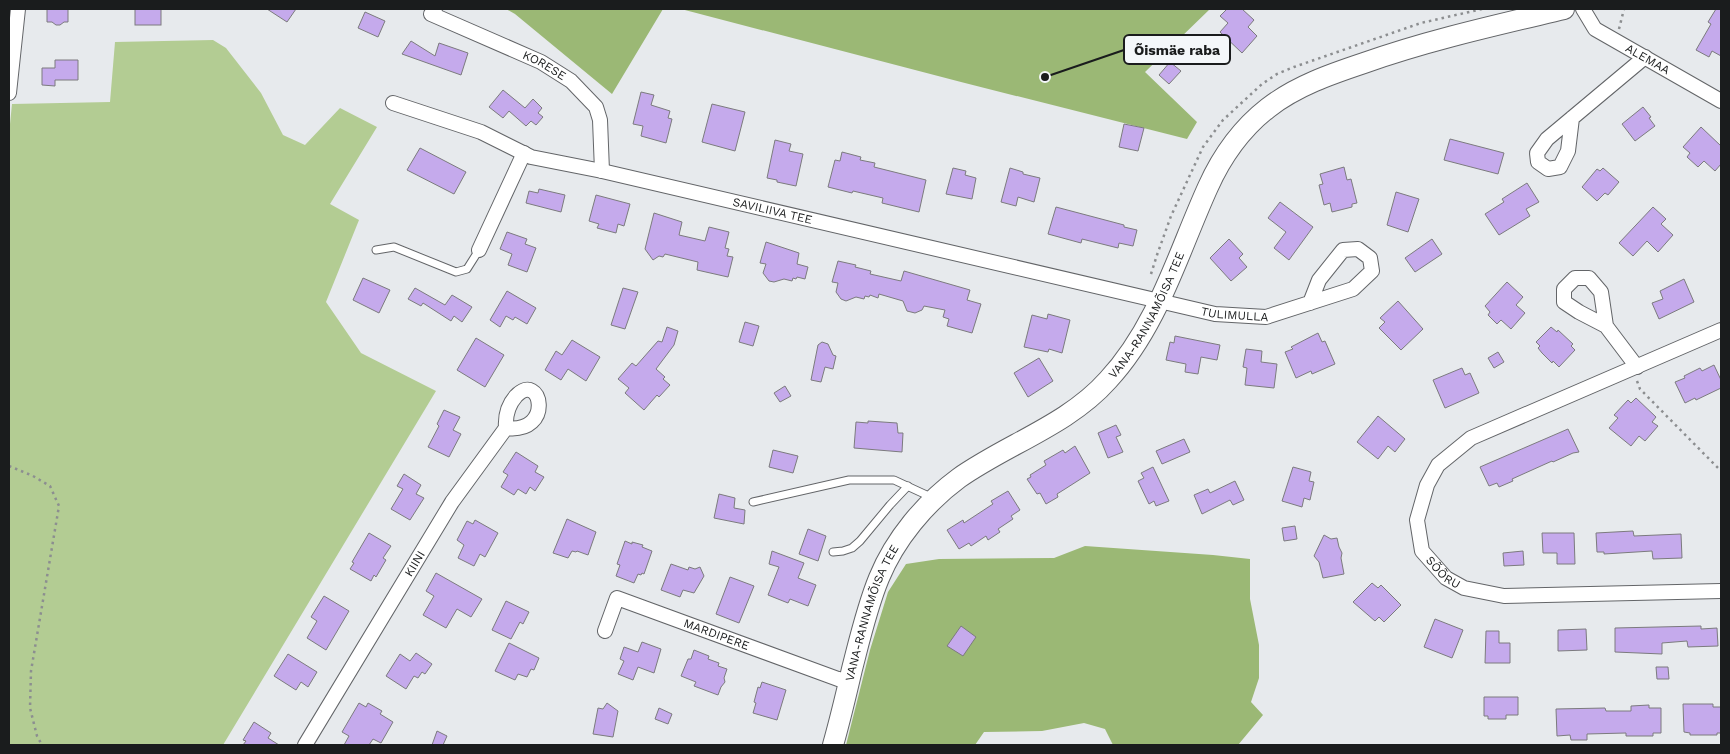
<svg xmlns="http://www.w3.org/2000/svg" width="1730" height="754" font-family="'Work Sans',sans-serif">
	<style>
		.green { fill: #b3cc93 }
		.forest { fill: #9bb875 }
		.building { fill: #c5aaec; stroke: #7c7b7e }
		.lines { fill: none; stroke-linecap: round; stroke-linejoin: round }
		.lane-casing { stroke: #636568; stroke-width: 9 }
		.street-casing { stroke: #636568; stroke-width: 16 }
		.secondary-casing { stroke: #636568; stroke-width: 22 }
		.path { stroke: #8c8e90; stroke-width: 2.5; stroke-dasharray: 2.5 4; stroke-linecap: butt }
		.lane { stroke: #fff; stroke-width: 7 }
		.street { stroke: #fff; stroke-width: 14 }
		.secondary { stroke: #fff; stroke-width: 20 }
		.labels { text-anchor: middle; stroke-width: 4.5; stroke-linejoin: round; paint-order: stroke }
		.street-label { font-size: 12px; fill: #1a1c1d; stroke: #f4f7fa }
		.leader { fill: none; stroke: #1a1c1d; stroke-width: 2 }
		.callout-dot { fill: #1a1c1d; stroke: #f4f7fa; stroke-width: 2 }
		.callout { fill: #f4f7fa; stroke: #1a1c1d; stroke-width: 2 }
		.callout-label { font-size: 14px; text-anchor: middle; font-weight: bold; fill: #1a1c1d }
	</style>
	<rect width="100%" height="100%" fill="#e7eaed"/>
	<path class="green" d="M213,40L226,48L261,93L283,135L305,145L340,108L377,127L330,204L359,220L326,302L361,353L436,391L223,745H9V134L12,104L110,102L115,42Z"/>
	<g class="forest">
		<path d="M506,9H663L612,94L515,14Z"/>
		<path d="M681,9H1210L1145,72L1197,122L1187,139L961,82Z"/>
		<path d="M1085,546L1213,555L1250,559V599L1259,645V678L1251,702L1263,715L1238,745H1113L1105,729L1084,723L1042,731L984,732L975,745H846L870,650L888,592L906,564L939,559L1054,558Z"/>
	</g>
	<g class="building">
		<path d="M47,9H68V22H64L60,25H56L52,22H47Z"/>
		<rect x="135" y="9" width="26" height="16"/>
		<path d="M267,9H296L287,22Z"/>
		<path d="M1227,9H1242L1254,20L1248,27L1257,36L1242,53L1220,32L1228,23L1220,16Z"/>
		<path d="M1716,9H1721V56L1712,51L1709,57L1696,50L1711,24L1708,22Z"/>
		<path d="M365,12L385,21L378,37L358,28Z"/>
		<path d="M411,41L435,56L439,43L468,53L461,75L402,54Z"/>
		<path d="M55,60H78V80H55V86L42,85V68H55Z"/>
		<path d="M1170,62L1181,71L1169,84L1159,75Z"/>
		<path d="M503,90L525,108L533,99L542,108L538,113L543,117L536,125L531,121L526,126L509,111L503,118L489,107Z"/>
		<path d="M641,92L654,95L651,105L670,111L668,118L672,119L666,143L641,136L643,126L633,124Z"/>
		<path d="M712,104L745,112L735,151L702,142Z"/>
		<path d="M1643,107L1651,117L1649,118L1655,126L1635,141L1622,124Z"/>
		<path d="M1124,124L1144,128L1138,151L1119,147Z"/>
		<path d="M1701,127L1721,146V164L1715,171L1704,161L1698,167L1687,157L1690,153L1683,147Z"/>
		<path d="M1450,139L1504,153L1498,174L1444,160Z"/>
		<path d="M775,140L791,144L789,151L803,154L796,186L777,182V180L767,178Z"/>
		<path d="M420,148L466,172L454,194L407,170Z"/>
		<path d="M842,152L861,157L860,160L875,163L874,167L926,180L919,212L882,203L883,198L853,191L852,193L828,187L835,160L840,161Z"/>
		<path d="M1344,167L1347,180L1351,179L1357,203L1352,204V207L1332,212L1330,203L1324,205L1319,185L1323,184L1320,174Z"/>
		<path d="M953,168L966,171L965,175L976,178L972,199L946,194Z"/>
		<path d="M1010,168L1023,172V174L1040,178L1034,202L1018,197L1016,206L1001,202Z"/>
		<path d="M1603,168L1619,182L1608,195L1605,193L1597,201L1582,187L1597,169L1600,171Z"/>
		<path d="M1527,183L1539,202L1526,209L1530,216L1499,235L1485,214L1504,202L1502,199Z"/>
		<path d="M539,189L565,195L561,212L526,203L529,191L538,193Z"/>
		<path d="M1396,192L1419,199L1408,232L1387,225Z"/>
		<path d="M596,195L630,204L624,226L618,224L616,233L597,228L599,224L589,221Z"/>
		<path d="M1280,202L1313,227L1289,260L1274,248L1286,232L1268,218Z"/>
		<path d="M1056,207L1124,225V227L1137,230L1133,246L1119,243L1118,248L1082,239L1081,243L1048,234Z"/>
		<path d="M1653,207L1666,219L1661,224L1673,235L1658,252L1647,241L1633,256L1619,243Z"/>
		<path d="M654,213L682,222L679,235L705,241L709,227L729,232L725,248L729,249L727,256L733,257L728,277L697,270L698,262L665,254L663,257L659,256L653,260L645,249Z"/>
		<path d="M507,232L527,239L525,244L536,248L527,272L508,265L512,254L500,249Z"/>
		<path d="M1229,239L1243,254L1239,258L1247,267L1231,281L1210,258Z"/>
		<path d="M1432,239L1442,254L1415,272L1405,258Z"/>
		<path d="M766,242L799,253L797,264L808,267L805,279L797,277L796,279L793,278L792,281L784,279L774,282L769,281L763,273L766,264L760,263Z"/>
		<path d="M838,261L856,265L855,267L871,271L870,274L901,281L904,271L970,290L967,300L981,304L972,333L947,326L949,319L943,317L945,310L924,306L922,310L915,313L907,311L903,301L879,294L878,298L870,295L869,297L865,296L864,299L856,297L846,301L841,299L836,292L838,283L832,282Z"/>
		<path d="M363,278L390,290L379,313L353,300Z"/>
		<path d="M1684,279L1694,302L1659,319L1652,303L1663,299L1660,291Z"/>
		<path d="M1507,282L1523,297L1516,305L1525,313L1511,329L1501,320L1497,324L1488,315L1490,312L1485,306Z"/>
		<path d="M415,288L445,305L452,295L472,307L462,322L454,316L451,321L423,303L421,306L408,299Z"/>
		<path d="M623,288L638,292L625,329L611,325Z"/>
		<path d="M507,291L536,308L527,324L515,317L513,320L506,316L500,327L490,320Z"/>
		<path d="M1398,301L1423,329L1401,350L1379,328L1385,322L1380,318Z"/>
		<path d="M1048,314L1070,320L1062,353L1049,349L1048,352L1024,347L1032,315L1047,319Z"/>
		<path d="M745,322L759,326L753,346L739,342Z"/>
		<path d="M667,327L678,331L674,345L656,369L665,377L663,379L670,385L659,397L657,395L644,410L625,393L629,388L618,379L632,363L636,366L658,341L662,342Z"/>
		<path d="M1551,327L1557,332L1558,330L1573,344L1571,346L1575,350L1559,367L1553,361L1552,363L1542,353L1538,348L1540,346L1536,342Z"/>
		<path d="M1318,333L1322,342L1325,341L1335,364L1312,374L1311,371L1296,378L1285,352L1293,349L1291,347Z"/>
		<path d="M1175,336L1220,345L1217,360L1201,357L1198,374L1185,372L1186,364L1166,360L1170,342L1174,343Z"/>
		<path d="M476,338L504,355L485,387L457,370Z"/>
		<path d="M572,340L600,357L586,381L568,369L561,380L545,370L556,351L562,355Z"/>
		<path d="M822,342L828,344L833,355L836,356L833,369L825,367L821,382L811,380L818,345Z"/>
		<path d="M1246,349L1262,351L1261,362L1277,364L1274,388L1245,385L1247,368L1243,367Z"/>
		<path d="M1498,352L1504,362L1494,368L1488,358Z"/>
		<path d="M1039,358L1053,381L1028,397L1014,373Z"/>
		<path d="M1714,365L1721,380V388L1696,400L1695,398L1685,403L1675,382L1685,378L1684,376L1700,368L1702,371Z"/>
		<path d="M1462,368L1465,375L1470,373L1479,393L1445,408L1433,380Z"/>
		<path d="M785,386L791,396L780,402L774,393Z"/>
		<path d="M1636,398L1656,417L1652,422L1658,426L1645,441L1639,436L1631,446L1609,428L1618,418L1614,415L1628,400L1631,403Z"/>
		<path d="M444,410L460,417L453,430L461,434L449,457L428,447L439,426L437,424Z"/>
		<path d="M1378,416L1405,439L1395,452L1388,446L1378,459L1357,442Z"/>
		<path d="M868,421L897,423L898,433H903L902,452L854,448L856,422L868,423Z"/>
		<path d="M1116,425L1121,435L1116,437L1123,452L1108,458L1098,433Z"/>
		<path d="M1568,429L1579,452L1573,453L1553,462L1552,461L1512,479L1513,481L1499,487L1497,483L1489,486L1480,467Z"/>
		<path d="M1184,439L1190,452L1162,464L1156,451Z"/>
		<path d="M1075,446L1090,473L1065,489L1057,494L1058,497L1046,504L1040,493L1037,494L1027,479L1031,477L1030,475L1046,465L1044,461L1063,450L1065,453Z"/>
		<path d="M773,450L798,456L793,473L769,467Z"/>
		<path d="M516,452L538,466L535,472L544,477L535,491L530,487L526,494L518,489L514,495L501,487L508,475L503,472Z"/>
		<path d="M1153,467L1169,501L1156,506L1154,501L1149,504L1138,481L1144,478L1141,473Z"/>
		<path d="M1293,467L1311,472L1309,481L1314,482L1310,500L1304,498L1302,507L1282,501Z"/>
		<path d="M404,474L421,485L416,494L424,498L410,520L391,509L403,489L397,486Z"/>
		<path d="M1235,481L1244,500L1233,505L1230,500L1202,514L1194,495L1208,489L1210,493Z"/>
		<path d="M1008,491L1020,510L1011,516L1013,519L998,529L1000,532L988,540L986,536L971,546L969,543L959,549L947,530L963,520L964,523L993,504L991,501Z"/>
		<path d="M719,494L735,498L734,508L745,510L744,524L714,518Z"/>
		<path d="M567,519L596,532L588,555L577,551L576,552L572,551L568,558L553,553Z"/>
		<path d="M475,520L498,533L485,557L480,554L474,566L458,558L464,545L457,540L467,521L473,524Z"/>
		<path d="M1295,526L1297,539L1284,541L1282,528Z"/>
		<path d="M808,529L826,536L818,561L799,554Z"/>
		<path d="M1633,531L1634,536L1681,534L1682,558L1653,559L1652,551L1604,554V552H1597L1596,533Z"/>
		<path d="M369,533L391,546L383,558L386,560L376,577L374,575L371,581L350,569L354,563L352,562Z"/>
		<path d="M1542,533H1574L1575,564H1557V553H1543Z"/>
		<path d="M1324,535L1331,539L1337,538L1339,547L1342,553L1341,558L1344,574L1323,578L1319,562L1314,556Z"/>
		<path d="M625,541L632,544V542L643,545L642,547L652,551L644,574L642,573L641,575L638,574L634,583L616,576L620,565L617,564Z"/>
		<path d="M772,551L804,563L798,578L816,585L808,606L790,599L788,603L768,595L779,567L769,564Z"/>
		<path d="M1523,551L1524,565L1504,566L1503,553Z"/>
		<path d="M671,564L688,570L689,567L695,569L700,567L704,576L694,593L683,590L680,597L661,590Z"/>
		<path d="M436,573L482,599L471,617L457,609L446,628L423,615L434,596L426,591Z"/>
		<path d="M730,577L754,586L739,623L716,614Z"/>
		<path d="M1372,583L1378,588L1381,585L1401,605L1384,622L1379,617L1375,621L1353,602Z"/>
		<path d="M324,596L349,611L326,650L307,638L317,621L311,617Z"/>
		<path d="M506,601L529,612L523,624L520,622L511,639L492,630Z"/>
		<path d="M1435,619L1463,630L1452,658L1424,647Z"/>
		<path d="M961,626L976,637L963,656L947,646Z"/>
		<path d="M1701,626V629L1717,628L1718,646L1688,647L1687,641L1662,643V654L1615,652V628Z"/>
		<path d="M1586,629L1587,650L1558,651V630Z"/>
		<path d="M1486,631H1499V643H1510V663H1485Z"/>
		<path d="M642,642L661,649L654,673L638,667L633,680L618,674L624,661L620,659L624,647L638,652Z"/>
		<path d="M509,643L539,658L534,670L531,669L527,677L518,674L515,680L495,671Z"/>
		<path d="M694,650L709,656L708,659L719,663L718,666L727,669L724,678L725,682L721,687L718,695L694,686L696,682L681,676L688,659H691Z"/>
		<path d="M416,653L432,664L425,674L422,672L418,678L414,676L406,689L386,676L400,654L410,661Z"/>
		<path d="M288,654L317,672L308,687L301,682L296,690L274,676Z"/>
		<path d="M1656,667H1668L1669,679H1657Z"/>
		<path d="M762,682L786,690L777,720L753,713L756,703L754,702L758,687L760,688Z"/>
		<path d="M1484,697H1518V715H1506V719H1488V716H1484Z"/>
		<path d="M359,703L366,707L368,703L382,711L380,714L393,722L381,743L373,739L369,745H344L349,736L342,732Z"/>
		<path d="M607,703L618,711L613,737L593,734L598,708L603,709Z"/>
		<path d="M1683,704H1713V707H1721V733H1717V735H1690V733L1684,732Z"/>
		<path d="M1649,705V708H1661V733H1653V736H1626V733L1587,734V740H1571L1570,735L1557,736L1556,709L1605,708L1606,711H1631V706Z"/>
		<path d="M659,708L672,714L668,724L655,719Z"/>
		<path d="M254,722L271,733L268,738L279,745H243L246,741L243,740Z"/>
		<path d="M437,731L447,736L443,745H432Z"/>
	</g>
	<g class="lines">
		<g class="lane-casing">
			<g id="lane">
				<path d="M376,250L394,247L456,272L467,269L479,250"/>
				<path d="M753,502L849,480H894L933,498"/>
				<path d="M833,552L843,551L852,548L860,541L890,505L908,486"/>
			</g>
		</g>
		<g class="street-casing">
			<g id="street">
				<path id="s1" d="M435,9L431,14L541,62L571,81L596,107L600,120L602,171"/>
				<path id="s2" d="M1583,9L1595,29L1721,101"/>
				<path d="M9,93L18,9"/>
				<path id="s3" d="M393,103L481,132L531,157L602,171L1215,314L1266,317L1353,289L1372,271L1370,258L1358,249L1343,250L1319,280L1310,303"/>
				<path d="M1572,118L1568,151L1560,167L1548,169L1538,162L1537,153L1547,139L1645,57"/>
				<path d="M479,250L524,153"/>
				<path d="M1606,326L1601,292L1589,278H1575L1564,289V302L1579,312L1606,326L1637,367"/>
				<path id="s4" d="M1721,330L1471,438L1438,465L1427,485L1417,520L1422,551L1446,578L1464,588L1504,596L1721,591"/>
				<path id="s5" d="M605,631L617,598L838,679L850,681"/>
				<path id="s6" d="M305,745L452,502L506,428C505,415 508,405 516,396C541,370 555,434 506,428"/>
			</g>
		</g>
		<g class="secondary-casing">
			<g id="secondary">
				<path id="s7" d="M833,745C840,720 846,695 852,669C860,638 867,607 879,578C895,539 925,503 959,478C1007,444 1068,425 1108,380C1158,326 1178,253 1208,187C1222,156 1241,129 1268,108C1296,86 1331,74 1364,63C1429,40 1497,25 1564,9"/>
			</g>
		</g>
		<g class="path">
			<path d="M1619,29L1624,9"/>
			<path d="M1151,274L1157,255L1171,216L1203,147L1223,120L1262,84L1277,74L1294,67L1421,23L1482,9"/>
			<path d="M1637,381L1640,389L1721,471"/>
			<path d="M9,466L33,476L50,486L59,506L31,671L30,708L37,736L42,745"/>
		</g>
		<use href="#lane" class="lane"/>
		<use href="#street" class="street"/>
		<use href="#secondary" class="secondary"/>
	</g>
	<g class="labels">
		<g class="street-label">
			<text dy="4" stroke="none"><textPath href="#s2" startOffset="84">ALEMAA</textPath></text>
			<text dy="4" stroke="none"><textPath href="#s1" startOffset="131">KORESE</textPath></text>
			<text dy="4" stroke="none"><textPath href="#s3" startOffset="396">SAVILIIVA TEE</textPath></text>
			<text dy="4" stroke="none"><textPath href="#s3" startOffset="870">TULIMULLA</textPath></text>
			<text dy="4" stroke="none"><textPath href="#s7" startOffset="558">VANA-RANNAMÕISA TEE</textPath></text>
			<text dy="4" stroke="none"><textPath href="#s6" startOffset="212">KIINI</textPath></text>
			<text dy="4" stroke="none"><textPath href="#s4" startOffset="436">SÕÕRU</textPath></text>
			<text dy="4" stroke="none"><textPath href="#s7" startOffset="138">VANA-RANNAMÕISA TEE</textPath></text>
			<text dy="4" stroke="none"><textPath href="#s5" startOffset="141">MARDIPERE</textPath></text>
		</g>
	</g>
	<path class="leader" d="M1045 77L1124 50"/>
	<circle class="callout-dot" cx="1045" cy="77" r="5"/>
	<rect class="callout" x="1124" y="35" width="106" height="29" rx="5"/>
	<g class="callout-label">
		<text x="1177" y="55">Õismäe raba</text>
	</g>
	<rect width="1730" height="754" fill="none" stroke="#1a1c1d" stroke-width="20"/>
</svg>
